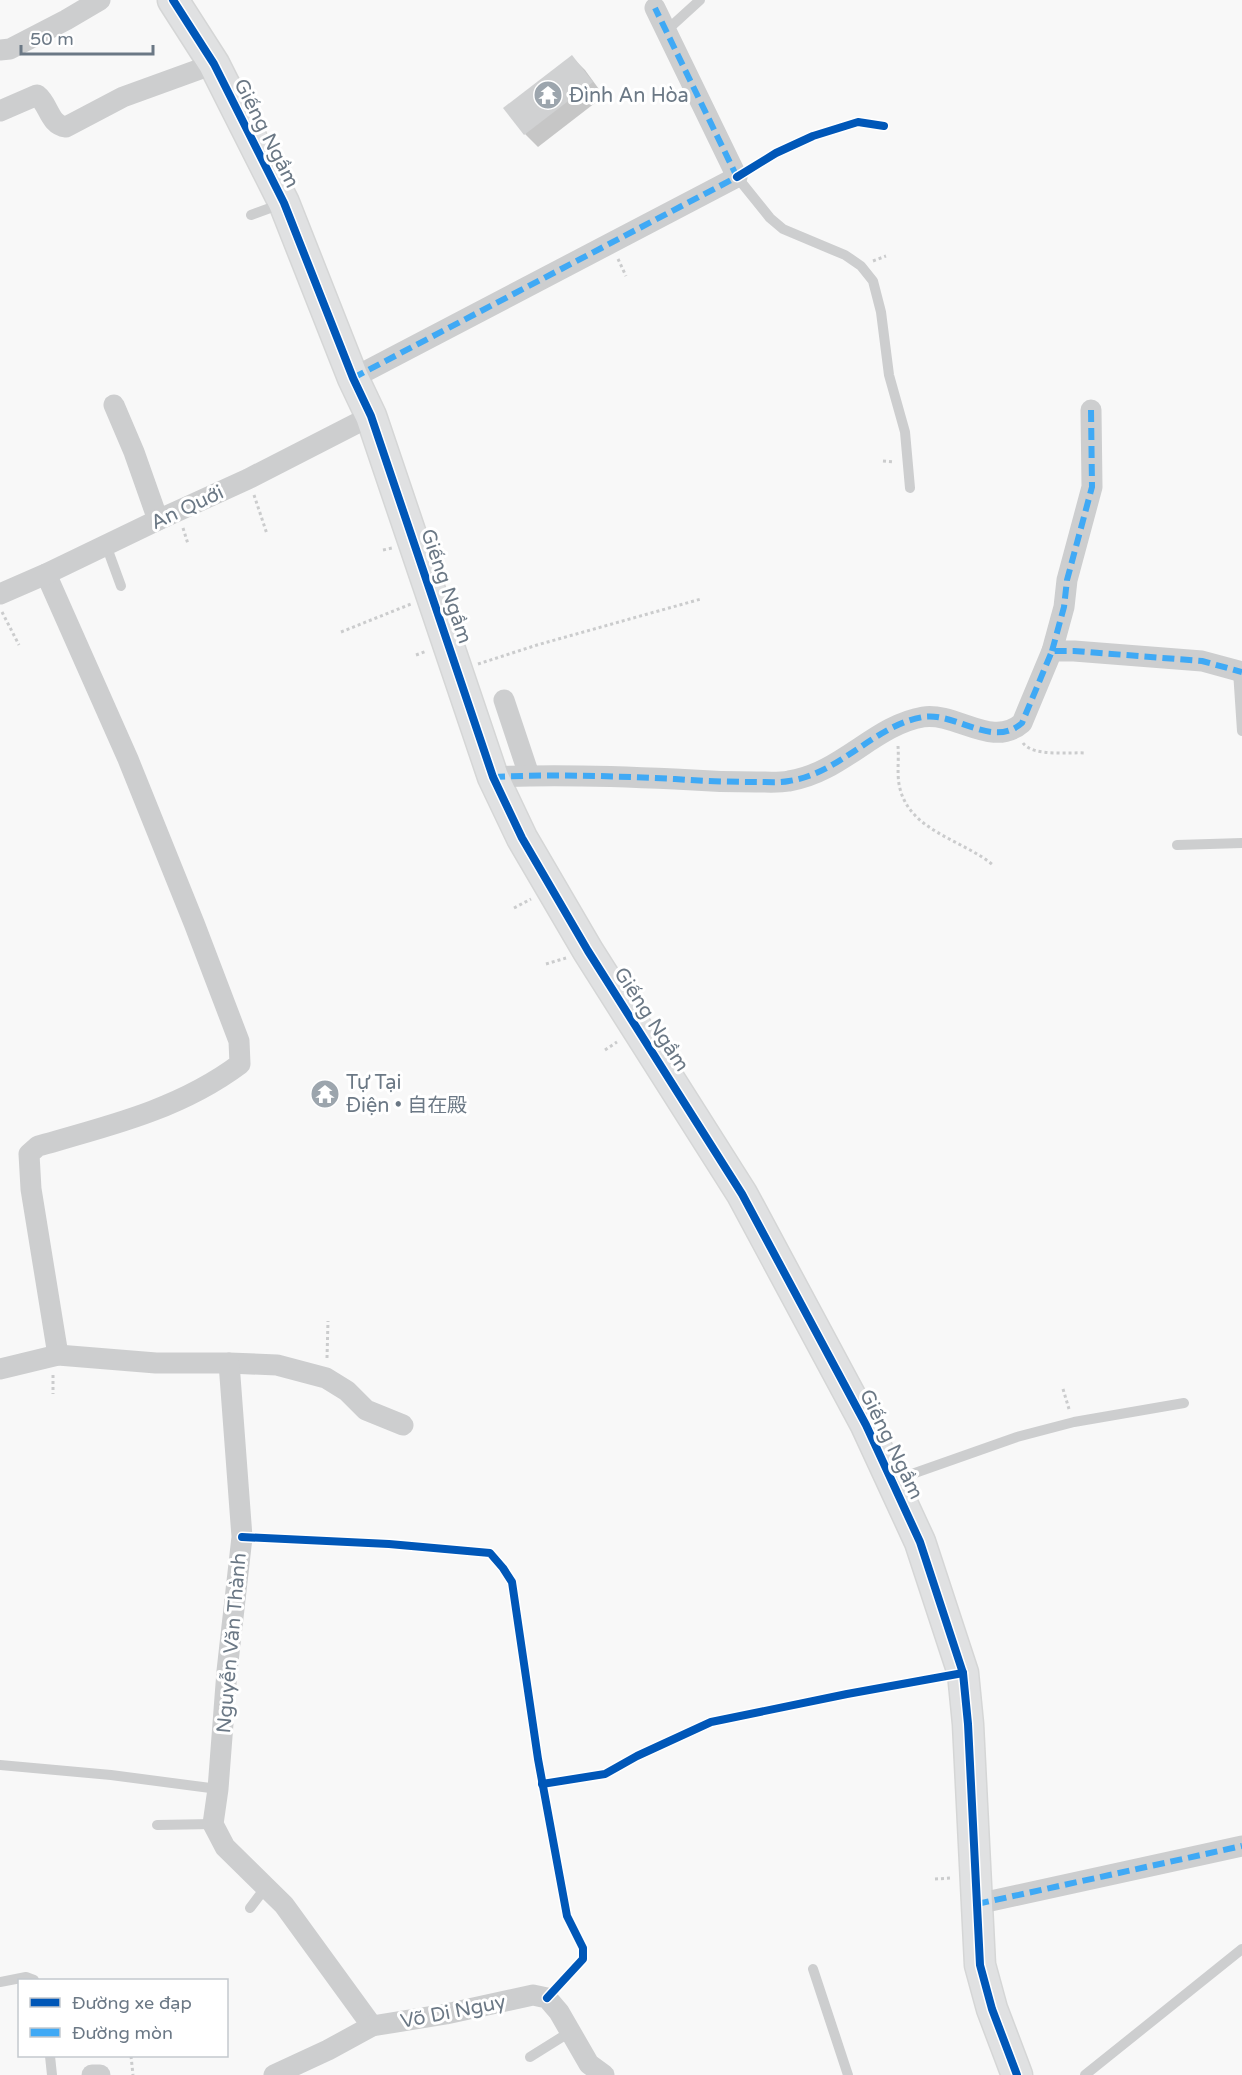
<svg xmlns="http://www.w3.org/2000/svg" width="1242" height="2075" font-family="'Varela Round','Noto Sans SC',sans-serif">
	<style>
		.shadow { fill: #0003 }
		.building { fill: #d0d1d2 }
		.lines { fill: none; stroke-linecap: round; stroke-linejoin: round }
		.secondary-casing { stroke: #d5d6d6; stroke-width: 33 }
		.path { stroke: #cbcccd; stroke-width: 3; stroke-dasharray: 3 3; stroke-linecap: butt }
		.lane { stroke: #cdcecf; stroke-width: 10 }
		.street { stroke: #cdcecf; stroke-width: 21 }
		.secondary { stroke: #e0e1e2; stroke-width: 30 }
		.quiet { stroke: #3fa9f5; stroke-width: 6; stroke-dasharray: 12 6; stroke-linecap: butt }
		.cycleway-casing { stroke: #fff; stroke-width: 11 }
		.cycleway { stroke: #0057b8; stroke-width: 8 }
		.labels { text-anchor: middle; stroke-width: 6; stroke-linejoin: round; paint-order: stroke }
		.poi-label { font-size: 20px; fill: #6b7885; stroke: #fff; text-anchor: start }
		.street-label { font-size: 20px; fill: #6b7885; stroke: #fff }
	</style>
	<rect width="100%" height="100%" fill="#f8f8f8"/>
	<path class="shadow" d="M572,57L585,70L604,96L538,147L525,134Z"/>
	<path class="building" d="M572,55L593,82L524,135L503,108Z"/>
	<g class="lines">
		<g class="secondary-casing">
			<path id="secondary" d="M173,0L214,64L284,203L353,378L371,416L493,777L522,838L588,951L742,1194L866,1425L920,1542L963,1673L968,1724L980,1965L992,2009L1017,2075"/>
		</g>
		<g class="path">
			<path d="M618,259L626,276"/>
			<path d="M873,261L886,256"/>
			<path d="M883,461L894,462"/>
			<path d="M254,495L267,534"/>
			<path d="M183,528L188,544"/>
			<path d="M383,550L392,548"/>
			<path d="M2,612L19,645"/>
			<path d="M341,632L411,604"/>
			<path d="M416,655L427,651"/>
			<path d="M478,664L537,645L701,599"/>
			<path d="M1023,743C1033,757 1069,752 1086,753"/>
			<path d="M898,746C899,758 897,772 899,784C907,831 962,839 993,865"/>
			<path d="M514,908L531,899"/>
			<path d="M546,964L566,958"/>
			<path d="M605,1050L617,1042"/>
			<path d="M327,1358L328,1321"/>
			<path d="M53,1375V1394"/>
			<path d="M1063,1389L1069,1409"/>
			<path d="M935,1879L952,1878"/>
			<path d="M131,2056L133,2075"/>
		</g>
		<g class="lane">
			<path d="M666,31L700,0"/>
			<path d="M737,177L770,218L783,229L845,255L861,266L873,281L881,312L889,375L905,432L910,488"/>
			<path d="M251,215L281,204"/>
			<path d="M106,545L121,586"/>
			<path d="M1238,671L1242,731"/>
			<path d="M1177,845L1242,843"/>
			<path d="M895,1480L1017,1437L1074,1422L1184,1403"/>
			<path d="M0,1765L111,1775L218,1789"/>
			<path d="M157,1825L213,1824"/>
			<path d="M250,1908L266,1887"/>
			<path d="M813,1969L848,2075"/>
			<path d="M0,1982L26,1977L34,1980"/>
			<path d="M50,2056L52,2075"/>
			<path d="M530,2057L570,2032"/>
			<path d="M1085,2075L1242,1949"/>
		</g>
		<g class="street">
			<path d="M0,50L10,49L66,20L100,0"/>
			<path d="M0,111L37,95C49,104 49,125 66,127L123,97L214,64"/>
			<path d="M353,378L737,177L655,8"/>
			<path d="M114,405L134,452L158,520"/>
			<path d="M46,574L128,759L194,923L239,1041L240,1064C180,1109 109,1126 38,1146L29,1154L31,1189L58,1355"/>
			<path d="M0,594L46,574L158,520L248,479L371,416"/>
			<path d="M1052,651L1064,607L1067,580L1092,487L1091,410"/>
			<path d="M504,700L529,775"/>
			<path d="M493,777C554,774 614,776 675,779C702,781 730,782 757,782C767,782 779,783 789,781C841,773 875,725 923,717C957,712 992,749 1022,723L1052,651H1074L1202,661L1242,672"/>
			<path d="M229,1363L277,1365L326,1378L347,1391L366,1410L403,1425"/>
			<path d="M0,1369L58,1355L156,1363H229L242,1537L227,1671L218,1789L213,1824L225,1847L284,1905L372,2026"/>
			<path d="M977,1904L1242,1846"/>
			<path d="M92,2075H100"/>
			<path d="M274,2075L328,2050L372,2026L446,2014L533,1995L547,1998L559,2012L589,2064L604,2075"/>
		</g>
		<use href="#secondary" class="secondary"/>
		<g class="quiet">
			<path d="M353,378L737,177L655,8"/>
			<path d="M1052,651L1064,607L1067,580L1092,487L1091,410"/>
			<path d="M493,777C554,774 614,776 675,779C702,781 730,782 757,782C767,782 779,783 789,781C841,773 875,725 923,717C957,712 992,749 1022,723L1052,651H1074L1202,661L1242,672"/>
			<path d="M977,1904L1242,1846"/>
		</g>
		<g class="cycleway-casing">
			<g id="cycleway">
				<path d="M173,0L214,64L284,203L353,378L371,416L493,777L522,838L588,951L742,1194L866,1425L920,1542L963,1673L968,1724L980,1965L992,2009L1017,2075"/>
				<path d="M737,177L776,153L813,136L858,122L884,126"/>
				<path d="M242,1537L389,1544L490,1553L503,1568L512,1582L538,1759L567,1916L583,1948V1959L547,1998"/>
				<path d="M542,1784L605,1774L637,1756L711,1722L847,1694L963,1673"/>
			</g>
		</g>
		<use href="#cycleway" class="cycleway"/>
	</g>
	<defs>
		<g id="temple-disc" transform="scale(1.5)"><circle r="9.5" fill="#9ca5ad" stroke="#fff"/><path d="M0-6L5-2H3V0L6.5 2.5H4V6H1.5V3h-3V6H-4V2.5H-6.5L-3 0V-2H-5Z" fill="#fff"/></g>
	</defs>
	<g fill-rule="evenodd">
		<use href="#temple-disc" x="548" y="95"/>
		<use href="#temple-disc" x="325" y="1094"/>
	</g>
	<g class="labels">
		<g class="poi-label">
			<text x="569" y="102">Đình An Hòa</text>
			<text x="346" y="1089">Tự Tại<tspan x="346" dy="23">Điện • 自在殿</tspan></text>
		</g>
		<g class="street-label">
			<text transform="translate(267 133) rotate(63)" y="7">Giếng Ngầm</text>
			<text transform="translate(187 507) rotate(-25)" y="7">An Quới</text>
			<text transform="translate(447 586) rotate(71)" y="7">Giếng Ngầm</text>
			<text transform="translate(652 1019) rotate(57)" y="7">Giếng Ngầm</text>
			<text transform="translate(892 1444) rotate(64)" y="7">Giếng Ngầm</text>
			<text transform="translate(231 1643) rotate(-85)" y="7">Nguyễn Văn Thành</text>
			<text transform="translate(453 2011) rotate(-11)" y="7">Võ Di Nguy</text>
		</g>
	</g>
	<rect x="18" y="1979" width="210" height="78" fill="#ffffff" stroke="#c4c9ce" stroke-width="1.5"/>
	<rect x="30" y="1998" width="30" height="9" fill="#0057b8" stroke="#c4c9ce" stroke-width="1.5"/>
	<text x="72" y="2009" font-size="18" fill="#6b7885">Đường xe đạp</text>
	<rect x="30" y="2028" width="30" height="9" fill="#3fa9f5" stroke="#c4c9ce" stroke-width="1.5"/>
	<text x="72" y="2039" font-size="18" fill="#6b7885">Đường mòn</text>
	<path d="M21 45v9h132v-9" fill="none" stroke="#6b7885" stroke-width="3"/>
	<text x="30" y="45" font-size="18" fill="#6b7885" stroke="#ffffff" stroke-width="4.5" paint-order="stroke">50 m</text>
</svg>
